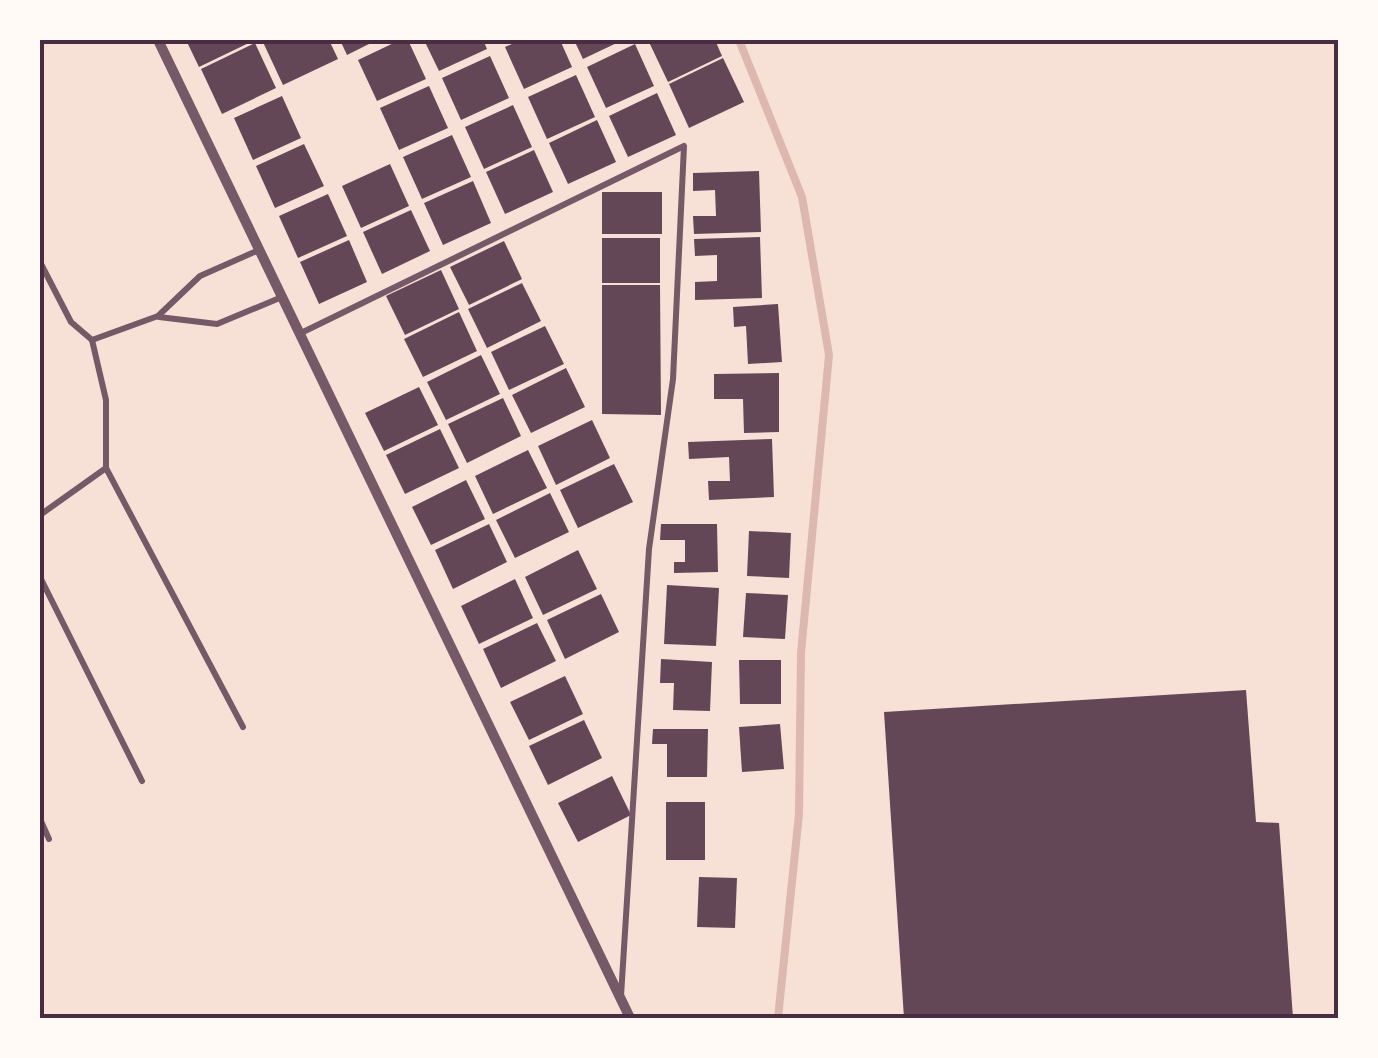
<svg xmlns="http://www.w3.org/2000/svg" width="1378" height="1058" font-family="'Sofia Sans Condensed',sans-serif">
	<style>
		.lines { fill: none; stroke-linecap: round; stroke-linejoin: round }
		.stream { stroke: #dcb8b0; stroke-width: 8 }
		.building { fill: #644757 }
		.service { stroke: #755966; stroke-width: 6 }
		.minor { stroke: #755966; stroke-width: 10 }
		.neatline { fill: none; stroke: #4a2c40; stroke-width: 4 }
	</style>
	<rect width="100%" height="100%" fill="#f7e1d7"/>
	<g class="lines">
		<path class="stream" d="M739,40L802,197L829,355L801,653L799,814L778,1018"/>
	</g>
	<g class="building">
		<path d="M186,40H255L199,67Z"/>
		<path d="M262,40H329L338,59L283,85Z"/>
		<path d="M340,40H377L347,55Z"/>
		<path d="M400,40H408L426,79L377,101L358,60Z"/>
		<path d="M424,40H483L487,49L439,71Z"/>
		<path d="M521,40H560L572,67L524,89L505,47Z"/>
		<path d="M574,40H623L583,59Z"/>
		<path d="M648,40H715L722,56L668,82Z"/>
		<path d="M255,43L276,88L222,114L201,69Z"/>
		<path d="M635,44L654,86L606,108L587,67Z"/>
		<path d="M490,56L509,98L461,120L442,78Z"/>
		<path d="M723,58L744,102L689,128L669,84Z"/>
		<path d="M576,75L595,117L547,139L528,97Z"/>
		<path d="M429,86L448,128L399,150L380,108Z"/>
		<path d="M657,93L676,135L628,157L609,116Z"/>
		<path d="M282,96L301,138L253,160L234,118Z"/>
		<path d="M513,105L532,147L484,169L465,127Z"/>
		<path d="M597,120L616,162L568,184L549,143Z"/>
		<path d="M452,135L471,177L422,199L403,157Z"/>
		<path d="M304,144L324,186L275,208L256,166Z"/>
		<path d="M534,150L553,192L505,214L486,172Z"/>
		<path d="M390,164L409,206L361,228L342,186Z"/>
		<path d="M759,171L761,232L694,234L693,216H716L715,190L693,191V173Z"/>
		<path d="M473,181L491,223L443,245L424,203Z"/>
		<rect x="602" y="192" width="60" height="42"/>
		<path d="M328,194L347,236L298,258L279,216Z"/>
		<path d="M411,210L430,251L382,274L363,232Z"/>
		<path d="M760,237L762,298L695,300V282L717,281V255L695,256L694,239Z"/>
		<rect x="602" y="238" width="58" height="45"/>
		<path d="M349,240L367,282L319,304L300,262Z"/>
		<path d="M504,241L522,279L469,305L450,267Z"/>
		<path d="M441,270L459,309L405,335L386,296Z"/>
		<path d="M522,283L541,321L487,348L468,309Z"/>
		<path d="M602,285H660L661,415L602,414Z"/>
		<path d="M778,304L782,362L748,364L746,326L734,327L733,307Z"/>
		<path d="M459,312L477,351L423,377L404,339Z"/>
		<path d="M545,326L564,364L509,390L491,352Z"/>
		<path d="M481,355L500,394L446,420L427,382Z"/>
		<path d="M566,368L585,407L531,433L512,395Z"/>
		<path d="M779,373V432L744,433L743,399H714V374Z"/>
		<path d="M419,387L438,425L384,451L365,413Z"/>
		<path d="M503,398L521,436L467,463L448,424Z"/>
		<path d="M592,420L610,458L556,485L538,446Z"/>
		<path d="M440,429L459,468L405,494L386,455Z"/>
		<path d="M772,439L774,497L709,500L708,481H730L729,457L689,459L688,442Z"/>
		<path d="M528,450L547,488L493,514L475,476Z"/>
		<path d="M614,464L633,502L578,528L560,490Z"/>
		<path d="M466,480L485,519L431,545L412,507Z"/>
		<path d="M550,493L569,532L515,558L496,520Z"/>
		<path d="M489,524L507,562L453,589L435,550Z"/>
		<path d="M661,524H717L718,572L674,573V562H685V540H660Z"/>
		<path d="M749,531L791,533L789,578L747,576Z"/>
		<path d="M578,550L597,589L543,615L525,577Z"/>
		<path d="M515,579L533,618L479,644L461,606Z"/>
		<path d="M667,585L719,588L716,646L664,644Z"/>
		<path d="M746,593L788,595L785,639L743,637Z"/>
		<path d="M601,594L619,632L565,659L547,620Z"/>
		<path d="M537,623L556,661L501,688L483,649Z"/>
		<path d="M661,659L712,662L710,711L673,710L674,683H660Z"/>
		<path d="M739,660H781V704H740Z"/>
		<path d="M565,676L583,714L529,740L510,702Z"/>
		<path d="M1246,690L1256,822L1279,823L1293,1018H904L884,712Z"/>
		<path d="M584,720L602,758L548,785L529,746Z"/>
		<path d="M780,724L784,769L742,772L739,727Z"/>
		<path d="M653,729H708L707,777H667V744H652Z"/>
		<path d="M612,776L631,815L578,842L558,803Z"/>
		<rect x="666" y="802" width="39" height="58"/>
		<path d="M699,877L737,878L735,928L697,927Z"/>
	</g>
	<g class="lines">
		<g class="service">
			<path d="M40,262L71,322L92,340L158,316L200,276L259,250"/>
			<path d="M159,317L217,324L282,297"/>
			<path d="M301,333L684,146L673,379L649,549L621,996"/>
			<path d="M106,468L243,727"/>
			<path d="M40,515L106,468V400L92,340"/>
			<path d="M40,577L142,781"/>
			<path d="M40,819L49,839"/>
		</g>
		<path class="minor" d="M158,40L630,1018"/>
	</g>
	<rect width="1378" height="1058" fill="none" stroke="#fffaf5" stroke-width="85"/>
	<rect x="42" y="42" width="1294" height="974" class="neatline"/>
</svg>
